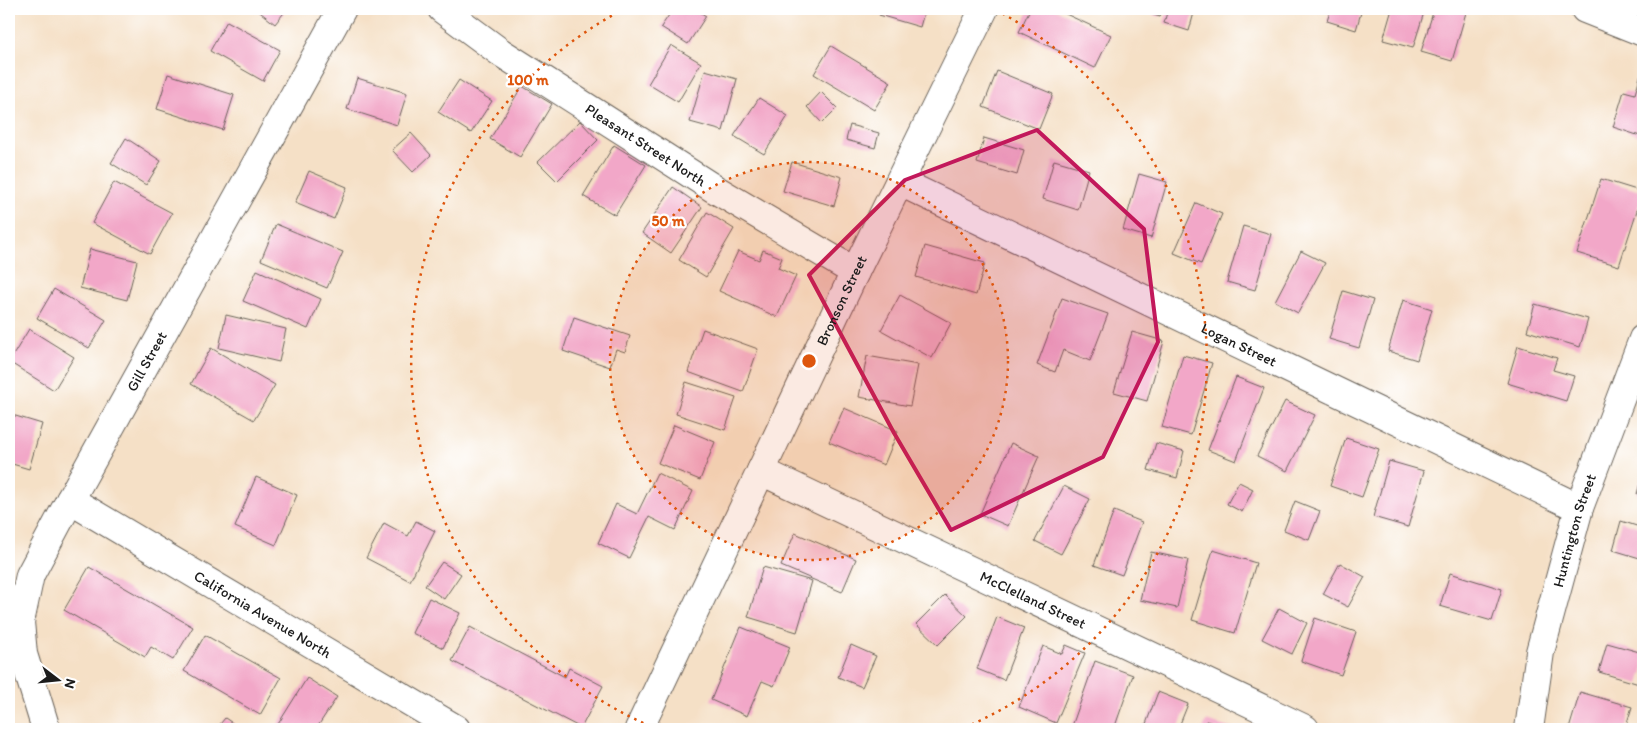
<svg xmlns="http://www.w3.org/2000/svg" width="1652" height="738" font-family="Itim,sans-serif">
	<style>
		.building { fill: #f2a7c8 }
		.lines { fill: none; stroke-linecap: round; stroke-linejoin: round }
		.minor-casing { stroke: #686158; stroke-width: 30 }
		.minor { stroke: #fff; stroke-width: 28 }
		.marked { fill: #c2185b; fill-opacity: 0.2; stroke: #c2185b; stroke-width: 4; stroke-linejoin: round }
		.ring { fill: none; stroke: #de560d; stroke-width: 2.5; stroke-dasharray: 2.5 5 }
		.labels { text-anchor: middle; stroke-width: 4.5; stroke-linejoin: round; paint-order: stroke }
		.street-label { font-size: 15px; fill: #1c1c1c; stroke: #fff }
		.centre { fill: #de560d; stroke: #fff; stroke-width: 2.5 }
		.ring-label { font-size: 15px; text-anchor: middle; font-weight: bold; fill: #de560d; stroke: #fff; stroke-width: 4.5; stroke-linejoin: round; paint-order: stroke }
	</style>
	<rect width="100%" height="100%" fill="#fff"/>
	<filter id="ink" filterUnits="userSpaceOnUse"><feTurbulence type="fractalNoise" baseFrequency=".02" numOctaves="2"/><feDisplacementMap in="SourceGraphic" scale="10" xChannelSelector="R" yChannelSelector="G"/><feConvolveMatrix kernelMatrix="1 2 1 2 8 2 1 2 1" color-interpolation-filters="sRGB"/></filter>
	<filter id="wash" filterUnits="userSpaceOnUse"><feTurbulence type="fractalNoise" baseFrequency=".0096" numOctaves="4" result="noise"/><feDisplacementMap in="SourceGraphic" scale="20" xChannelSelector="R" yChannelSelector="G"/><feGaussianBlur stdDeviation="1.12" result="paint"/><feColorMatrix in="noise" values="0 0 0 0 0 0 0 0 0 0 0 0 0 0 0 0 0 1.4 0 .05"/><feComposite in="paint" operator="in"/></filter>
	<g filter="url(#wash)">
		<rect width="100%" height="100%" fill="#f5e0c6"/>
		<g id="blocks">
			<g class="building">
				<path d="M256,9H287L275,24Z"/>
				<path d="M673,9H695L706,16L688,44L661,27Z"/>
				<path d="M881,9H925L920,27L879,15Z"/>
				<path d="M1030,9H1055L1111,35L1095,68L1019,32Z"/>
				<path d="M1135,9H1162L1160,17Z"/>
				<path d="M1168,9H1195L1189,31L1164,23Z"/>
				<path d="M1331,9H1362L1356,30L1327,21Z"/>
				<path d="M1392,9H1425L1413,48L1383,40Z"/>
				<path d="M1434,9H1467L1452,61L1421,52Z"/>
				<path d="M227,21L280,50L263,81L210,51Z"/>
				<path d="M671,45L701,63L678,102L648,84Z"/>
				<path d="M831,46L891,82L874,110L814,74Z"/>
				<path d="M1643,66V137L1613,127L1624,91L1635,94Z"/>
				<path d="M705,70L737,79L723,131L690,122Z"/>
				<path d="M997,71L1053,94L1039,129L983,107Z"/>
				<path d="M168,74L234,95L223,130L157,109Z"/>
				<path d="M357,78L407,93L397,125L347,109Z"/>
				<path d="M459,80L492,101L471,133L438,112Z"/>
				<path d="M522,86L552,104L520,157L490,139Z"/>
				<path d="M821,92L837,108L822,123L807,107Z"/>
				<path d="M759,98L788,116L764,154L734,136Z"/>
				<path d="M580,121L598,140L557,181L538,162Z"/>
				<path d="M850,125L879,133L875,148L846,140Z"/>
				<path d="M411,133L431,155L413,172L392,150Z"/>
				<path d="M126,138L161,161L146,185L111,163Z"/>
				<path d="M984,138L1024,150L1017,175L977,163Z"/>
				<path d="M614,145L646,165L615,215L583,196Z"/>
				<path d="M1054,160L1089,170L1078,210L1043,199Z"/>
				<path d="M792,162L842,177L834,206L783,191Z"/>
				<path d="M309,171L347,187L334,219L295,203Z"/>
				<path d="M1139,174L1167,182L1151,238L1123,230Z"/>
				<path d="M1601,179L1643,192L1619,266L1577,253Z"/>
				<path d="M114,182L172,213L150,254L92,223Z"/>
				<path d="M673,187L702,207L671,253L642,233Z"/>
				<path d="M1196,203L1222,214L1201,264L1174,253Z"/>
				<path d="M707,212L734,229L706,277L679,260Z"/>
				<path d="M276,224L343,252L327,288L261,260Z"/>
				<path d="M1243,226L1271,234L1255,290L1227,282Z"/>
				<path d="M925,246L985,263L976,295L916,277Z"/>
				<path d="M90,249L137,261L127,300L80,288Z"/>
				<path d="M763,250L782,258L778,268L796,276L777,317L719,291L738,251L759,260Z"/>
				<path d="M1301,251L1325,263L1298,313L1275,301Z"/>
				<path d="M257,270L321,299L308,329L243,301Z"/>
				<path d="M54,289L106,320L89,348L37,318Z"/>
				<path d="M1343,291L1373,300L1359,348L1329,339Z"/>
				<path d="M900,295L951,323L932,358L881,330Z"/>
				<path d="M1062,298L1108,314L1090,361L1063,350L1055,372L1037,365Z"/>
				<path d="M1403,300L1432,309L1417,360L1388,351Z"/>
				<path d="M1535,304L1588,319L1580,347L1527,331Z"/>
				<path d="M226,315L286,329L279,362L219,348Z"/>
				<path d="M574,317L630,336L625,352L616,349L610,367L563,351Z"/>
				<path d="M29,329L74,357L54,390L9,362Z"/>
				<path d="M703,329L758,349L743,392L688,372Z"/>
				<path d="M1132,332L1164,341L1147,401L1114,392Z"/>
				<path d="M1518,346L1557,358L1553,370L1574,376L1566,401L1507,383Z"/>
				<path d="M211,348L275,385L254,420L191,384Z"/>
				<path d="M1183,355L1212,363L1191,435L1162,427Z"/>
				<path d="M867,356L918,365L910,406L859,397Z"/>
				<path d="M1236,377L1264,388L1236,461L1208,450Z"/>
				<path d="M686,382L736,398L725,430L676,414Z"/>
				<path d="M1285,401L1315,415L1287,471L1257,456Z"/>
				<path d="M844,408L898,431L884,465L829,442Z"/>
				<path d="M9,414L42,424L29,469L9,463Z"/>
				<path d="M674,425L715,442L700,480L658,463Z"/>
				<path d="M1346,438L1379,449L1362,497L1330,486Z"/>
				<path d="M1011,443L1039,456L1008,526L980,514Z"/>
				<path d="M1156,443L1184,451L1177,478L1148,470Z"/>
				<path d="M1389,461L1424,471L1408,527L1373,517Z"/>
				<path d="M1643,472V496L1637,494Z"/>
				<path d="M657,473L693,491L675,530L649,517L629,558L598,543L616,504L637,514Z"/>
				<path d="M256,477L297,495L276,545L235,527Z"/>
				<path d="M1239,482L1253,489L1242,512L1227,504Z"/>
				<path d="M1064,486L1090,499L1061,554L1035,541Z"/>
				<path d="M1295,501L1320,511L1309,540L1284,530Z"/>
				<path d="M1114,511L1142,522L1122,575L1094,565Z"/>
				<path d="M416,521L435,531L410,581L366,558L384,523L408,536Z"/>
				<path d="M1621,521L1643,528V559L1613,550Z"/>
				<path d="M795,533L856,559L842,592L781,566Z"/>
				<path d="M1213,550L1256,563L1235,633L1192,620Z"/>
				<path d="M1151,552L1188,560L1177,608L1140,600Z"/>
				<path d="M442,562L461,574L444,599L425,586Z"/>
				<path d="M1340,563L1365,577L1348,607L1323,594Z"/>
				<path d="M89,567L193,627L173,660L151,647L145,657L64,610Z"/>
				<path d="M763,567L812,581L797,632L748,617Z"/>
				<path d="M1450,573L1502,589L1492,621L1440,606Z"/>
				<path d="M945,595L967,616L938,645L916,624Z"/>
				<path d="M429,598L460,613L443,648L412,633Z"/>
				<path d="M1279,608L1307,623L1292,654L1262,639Z"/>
				<path d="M997,617L1024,628L1004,680L977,669Z"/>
				<path d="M1315,618L1356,632L1341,675L1301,661Z"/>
				<path d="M470,627L565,677L569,668L603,686L581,728L452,661Z"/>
				<path d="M741,627L790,647L774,686L762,681L747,716L711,700Z"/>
				<path d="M205,635L281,678L260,715L184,671Z"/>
				<path d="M1607,643L1643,653V671L1639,684L1599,672Z"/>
				<path d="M851,645L876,656L862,687L838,677Z"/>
				<path d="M1066,645L1085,653L1056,723L1019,707L1043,646L1062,654Z"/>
				<path d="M1095,661L1133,675L1114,729H1071Z"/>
				<path d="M307,678L337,697L316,729H275Z"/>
				<path d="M1158,692L1188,704L1178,729H1144Z"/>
				<path d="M1580,692L1632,707L1625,729H1569Z"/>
				<path d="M225,718L241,729H216Z"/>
				<path d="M1206,721L1233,729H1203Z"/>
			</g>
		</g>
	</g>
	<g filter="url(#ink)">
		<use href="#blocks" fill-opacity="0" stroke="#686158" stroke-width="1"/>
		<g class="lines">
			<g class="minor-casing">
				<g id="minor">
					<path id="s1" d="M442,9L500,52L713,188L855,272"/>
					<path d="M1585,9L1643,32"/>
					<path id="s2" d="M900,182L1579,508"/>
					<path id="s3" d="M761,471L1305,729"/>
					<path id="s4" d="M70,500L456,729"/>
					<path id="s5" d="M46,729L23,654L20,622L30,575L70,500L342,9"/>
					<path id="s6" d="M639,729L855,272L984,9"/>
					<path id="s7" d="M1529,729L1540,652L1579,508L1643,339"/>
				</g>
			</g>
			<use href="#minor" class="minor"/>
		</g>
	</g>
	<path class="marked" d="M1037,130L1144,229L1158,342L1103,457L951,530L894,433L809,275L905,180Z"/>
	<circle cx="809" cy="361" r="199" fill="#de560d" fill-opacity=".12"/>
	<g class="ring">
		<circle cx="809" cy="361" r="199"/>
		<path d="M657 729A398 398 0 0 1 622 10M996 10A398 398 0 0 1 961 729"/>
	</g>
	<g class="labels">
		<g class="street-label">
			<text dy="5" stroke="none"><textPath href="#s1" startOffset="245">Pleasant Street North</textPath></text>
			<text dy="5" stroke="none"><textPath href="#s6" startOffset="474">Bronson Street</textPath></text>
			<text dy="5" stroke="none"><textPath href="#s2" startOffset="376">Logan Street</textPath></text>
			<text dy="5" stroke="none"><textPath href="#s5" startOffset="402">Gill Street</textPath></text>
			<text dy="5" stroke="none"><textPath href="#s7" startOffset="204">Huntington Street</textPath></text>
			<text dy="5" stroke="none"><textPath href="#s3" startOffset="301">McClelland Street</textPath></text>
			<text dy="5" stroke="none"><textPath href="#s4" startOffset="224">California Avenue North</textPath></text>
		</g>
	</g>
	<circle cx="809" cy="361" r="8" class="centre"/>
	<g class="ring-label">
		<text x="528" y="85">100 m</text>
		<text x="668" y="226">50 m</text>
	</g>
	<rect width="1652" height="738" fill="none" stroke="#fff" stroke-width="30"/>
	<g transform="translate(58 680) rotate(106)" stroke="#ffffff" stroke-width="4" paint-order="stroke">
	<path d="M0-4L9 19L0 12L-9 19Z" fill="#1c1c1c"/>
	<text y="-8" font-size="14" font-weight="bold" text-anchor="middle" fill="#1c1c1c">N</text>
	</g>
</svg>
